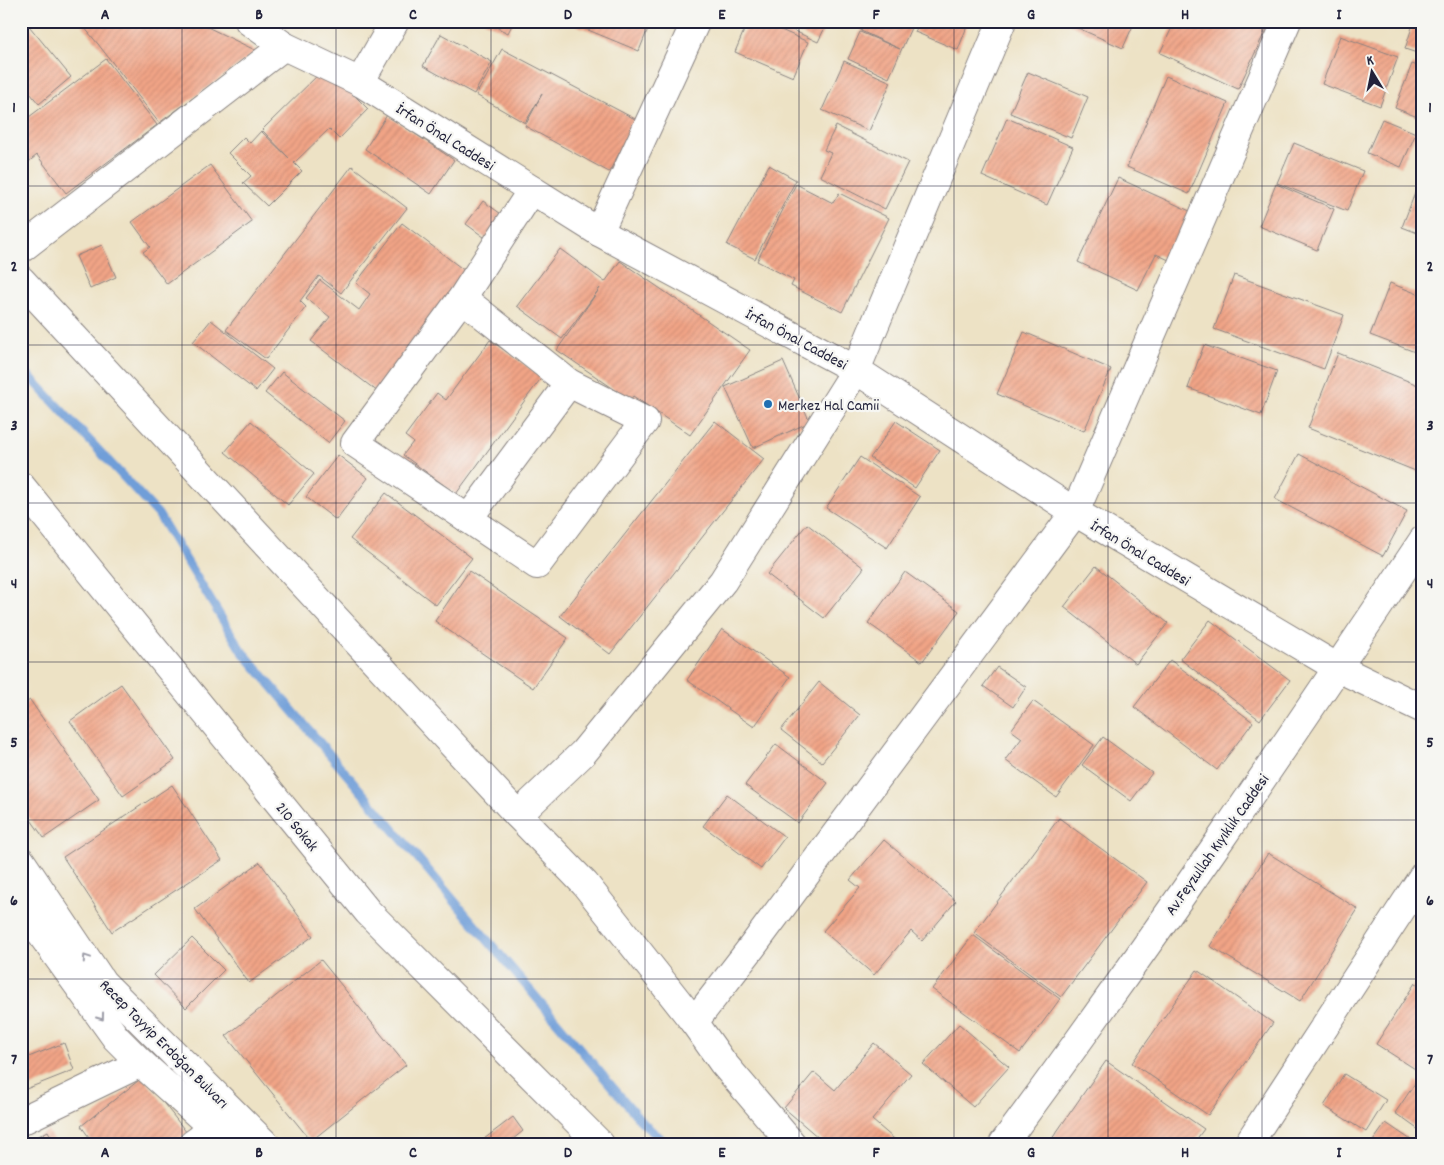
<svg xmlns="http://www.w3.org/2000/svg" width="1444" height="1165" font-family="Dekko,sans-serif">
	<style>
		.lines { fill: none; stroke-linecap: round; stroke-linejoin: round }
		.stream { stroke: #6f9ed8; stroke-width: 9 }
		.building { fill: url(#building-hatch) }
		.minor-casing { stroke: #888280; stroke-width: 30 }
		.minor { stroke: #fff; stroke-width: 28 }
		.oneway { stroke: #9c9ca7 }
		.grid { fill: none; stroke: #22223b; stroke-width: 1; stroke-opacity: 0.55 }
		.poi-dot { fill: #1f6fb2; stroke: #f6f6f2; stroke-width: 2 }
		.labels { text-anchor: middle; stroke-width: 4.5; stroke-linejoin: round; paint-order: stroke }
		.street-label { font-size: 16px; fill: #22223b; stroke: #f6f6f2 }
		.poi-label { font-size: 16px; fill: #22223b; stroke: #f6f6f2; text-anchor: start }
		.neatline { fill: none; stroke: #22223b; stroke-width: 2 }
		.grid-label { font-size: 16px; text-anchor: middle; font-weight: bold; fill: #22223b }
	</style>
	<defs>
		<pattern id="building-hatch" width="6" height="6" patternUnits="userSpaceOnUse" patternTransform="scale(1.25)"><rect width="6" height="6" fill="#f1a486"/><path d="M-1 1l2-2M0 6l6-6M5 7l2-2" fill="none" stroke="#ce8d75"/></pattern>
	</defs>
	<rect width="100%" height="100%" fill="#f6f6f2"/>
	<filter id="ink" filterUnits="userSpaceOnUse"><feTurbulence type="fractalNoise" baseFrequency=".02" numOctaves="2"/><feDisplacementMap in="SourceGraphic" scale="10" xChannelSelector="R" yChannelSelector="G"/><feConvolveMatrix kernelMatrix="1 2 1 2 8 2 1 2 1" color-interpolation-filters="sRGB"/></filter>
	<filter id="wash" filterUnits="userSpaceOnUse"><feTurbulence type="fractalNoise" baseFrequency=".0096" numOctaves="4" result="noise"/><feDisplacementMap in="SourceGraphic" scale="20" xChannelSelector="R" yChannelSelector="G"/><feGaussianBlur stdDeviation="1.12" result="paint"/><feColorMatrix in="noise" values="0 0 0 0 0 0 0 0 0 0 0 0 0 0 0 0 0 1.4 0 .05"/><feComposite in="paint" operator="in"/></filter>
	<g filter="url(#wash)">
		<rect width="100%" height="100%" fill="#ede2c5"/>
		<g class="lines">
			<path class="stream" d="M21,367L158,514L241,650L643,1123L666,1144"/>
		</g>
		<g id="blocks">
			<g class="building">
				<path d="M21,21H25L71,77L39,104L21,82Z"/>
				<path d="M79,21H195L257,51L159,123L98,44Z"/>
				<path d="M483,21H514L508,33Z"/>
				<path d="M577,21H651L639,51L576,25Z"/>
				<path d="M748,21H761L808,42L793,77L735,52Z"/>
				<path d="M773,21H828L818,42Z"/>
				<path d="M865,21H914L889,78L848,59L860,32L900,49L861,31Z"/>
				<path d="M920,21H969L958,50L915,32Z"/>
				<path d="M1062,21H1135L1123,48Z"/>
				<path d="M1175,21H1270L1238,89L1160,53Z"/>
				<path d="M1414,21H1423V55L1405,49Z"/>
				<path d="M441,34L492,62L474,94L423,66Z"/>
				<path d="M1340,36L1398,57L1380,106L1322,84Z"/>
				<path d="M502,49L637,120L609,172L525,126L542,94L525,123L476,95Z"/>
				<path d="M106,59L157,125L66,193L37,155L21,168V123Z"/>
				<path d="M844,61L891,82L869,131L822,110Z"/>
				<path d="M1412,64L1423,68V112L1420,118L1395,108Z"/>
				<path d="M326,67L368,109L339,139L329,129L294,163L302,171L267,206L243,183L251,176L228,153L244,137L250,143L261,131L289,158L262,130Z"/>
				<path d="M1028,72L1088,97L1071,138L1010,113Z"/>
				<path d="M1166,76L1228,103L1189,194L1127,167Z"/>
				<path d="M387,115L454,160L431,194L365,149Z"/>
				<path d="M1007,118L1073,147L1047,205L982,176Z"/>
				<path d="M1382,119L1416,133L1401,167L1367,153Z"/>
				<path d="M836,126L908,162L885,209L820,176L831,153L824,150Z"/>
				<path d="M1294,143L1363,171L1347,211L1277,183Z"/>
				<path d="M210,165L252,222L167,284L143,252L150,247L132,222Z"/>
				<path d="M769,165L796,180L755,259L727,245Z"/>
				<path d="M352,166L407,208L341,293L319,276L300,301L306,307L266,359L226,330Z"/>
				<path d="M1423,172V235L1402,227Z"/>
				<path d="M1118,178L1192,212L1169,260L1156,254L1138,290L1078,262Z"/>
				<path d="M796,184L833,203L839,193L889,218L842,312L791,286L794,280L757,261Z"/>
				<path d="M1276,184L1334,209L1317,250L1259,226Z"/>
				<path d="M483,201L504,216L488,240L466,224Z"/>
				<path d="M402,223L469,274L378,392L311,341L330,317L306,298L320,280L359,310L370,294L356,283Z"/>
				<path d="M102,245L116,277L90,289L76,256Z"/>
				<path d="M560,249L605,282L620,261L750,350L690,435L633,396L630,400L557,350L600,288L562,339L517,306Z"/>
				<path d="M1234,275L1344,315L1324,369L1214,329Z"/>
				<path d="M1390,283L1423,296V355L1370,335Z"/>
				<path d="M211,320L273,369L256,391L193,342Z"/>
				<path d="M1024,332L1111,369L1084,431L997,394Z"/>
				<path d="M490,340L542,377L456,494L403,455L413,442L405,436L437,393L446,400Z"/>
				<path d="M1204,345L1277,371L1261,415L1188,388Z"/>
				<path d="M1338,353L1423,387V474L1308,428Z"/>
				<path d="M783,361L810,422L753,448L725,387Z"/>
				<path d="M282,372L345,421L328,443L265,393Z"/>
				<path d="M251,421L314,474L288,505L225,452Z"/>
				<path d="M715,421L764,459L610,654L560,616Z"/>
				<path d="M896,421L940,450L915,488L870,458Z"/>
				<path d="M1299,454L1407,511L1383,556L1275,499Z"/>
				<path d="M338,455L368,478L336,520L306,497Z"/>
				<path d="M860,457L920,497L887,548L826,508Z"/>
				<path d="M386,493L472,558L436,605L350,539Z"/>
				<path d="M807,524L864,568L824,618L767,574Z"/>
				<path d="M1096,566L1168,623L1136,664L1064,607Z"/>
				<path d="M469,571L568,638L533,688L435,621Z"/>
				<path d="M905,572L959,611L922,662L868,623Z"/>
				<path d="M1210,620L1290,680L1260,720L1180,659Z"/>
				<path d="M722,629L790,677L754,727L687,680Z"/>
				<path d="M1170,660L1253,722L1217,770L1134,707Z"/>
				<path d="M997,667L1026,687L1013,707L983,686Z"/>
				<path d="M819,682L860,715L822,762L781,730Z"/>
				<path d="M121,684L175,760L123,796L70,721Z"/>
				<path d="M30,700L99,800L44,838L21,806V706Z"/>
				<path d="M1033,701L1094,745L1056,797L1005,760L1022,738L1011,730Z"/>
				<path d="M1103,737L1152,773L1131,801L1082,765Z"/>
				<path d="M776,744L828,783L798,823L745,785Z"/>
				<path d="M172,785L222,860L112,932L63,857Z"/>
				<path d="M727,794L785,837L761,869L703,826Z"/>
				<path d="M1059,818L1147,882L1061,997L974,933Z"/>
				<path d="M884,840L956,901L922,941L911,931L874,975L823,931L860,888L850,880Z"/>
				<path d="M1268,853L1358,909L1300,1001L1210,946Z"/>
				<path d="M260,862L313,936L249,983L195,909Z"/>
				<path d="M973,935L1060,999L1020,1053L932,989Z"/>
				<path d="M192,938L224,970L186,1008L154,975Z"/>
				<path d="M321,960L406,1065L311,1141L226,1036Z"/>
				<path d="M1197,970L1273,1023L1208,1115L1132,1063Z"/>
				<path d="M1415,983L1423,988V1074L1376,1044Z"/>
				<path d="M959,1024L1009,1067L973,1107L923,1064Z"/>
				<path d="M64,1043L74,1070L21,1091V1060Z"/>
				<path d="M874,1043L911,1074L872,1120L900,1144H826L784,1108L814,1072L835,1090Z"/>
				<path d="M1106,1061L1204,1129L1193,1144L1049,1143Z"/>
				<path d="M1344,1074L1386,1100L1366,1132L1324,1106Z"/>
				<path d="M143,1077L187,1133L173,1144H94L81,1126Z"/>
				<path d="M1416,1082L1423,1086V1133L1395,1113Z"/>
				<path d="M513,1117L523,1131L507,1144H488L484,1139Z"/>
				<path d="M1386,1123L1417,1144H1371Z"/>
				<path d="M48,1131L55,1144H24Z"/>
			</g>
		</g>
	</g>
	<g filter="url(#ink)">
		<use href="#blocks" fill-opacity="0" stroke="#888280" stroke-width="1"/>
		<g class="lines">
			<g class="minor-casing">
				<g id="minor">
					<path d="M249,21L284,46L360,82L599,232L856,370L1075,512L1338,668L1423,709"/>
					<path d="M360,82L395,21"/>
					<path d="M599,232L696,21"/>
					<path d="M21,249L284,46"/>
					<path d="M21,280L518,815"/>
					<path d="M462,298L569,383L645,421L537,565L355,443L462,298L532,190"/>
					<path d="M21,486L368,912L600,1144"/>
					<path d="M468,519L569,383"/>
					<path d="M21,861L103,983L265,1144"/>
					<path d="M21,906L116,1038L141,1063L231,1144"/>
					<path d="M694,1022L752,947L1075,512L1287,21"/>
					<path d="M21,1121L141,1063"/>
					<path d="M193,1144L214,1129"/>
					<path d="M792,1144L723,1063L694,1022L585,884L518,815L583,753L723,581L856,370L1002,21"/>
					<path d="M1003,1144C1149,947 1287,744 1423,540"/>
					<path d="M1248,1144L1423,876"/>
				</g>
			</g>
			<use href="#minor" class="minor"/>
		</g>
		<defs><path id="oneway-chevron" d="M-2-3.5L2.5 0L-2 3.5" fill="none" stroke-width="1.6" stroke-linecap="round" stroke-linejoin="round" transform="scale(1.25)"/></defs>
		<g class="oneway">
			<use href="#oneway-chevron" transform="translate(86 958) rotate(-124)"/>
			<use href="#oneway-chevron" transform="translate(101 1017) rotate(54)"/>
		</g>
	</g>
	<path class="grid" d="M182,21V1144M336,21V1144M491,21V1144M645,21V1144M799,21V1144M954,21V1144M1108,21V1144M1262,21V1144M21,186H1423M21,345H1423M21,503H1423M21,662H1423M21,820H1423M21,979H1423"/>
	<circle class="poi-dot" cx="768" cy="404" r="5"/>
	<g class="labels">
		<g class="street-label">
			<text transform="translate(446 136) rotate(32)" y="6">İrfan Önal Caddesi</text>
			<text transform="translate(797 338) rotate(28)" y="6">İrfan Önal Caddesi</text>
			<text transform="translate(1141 552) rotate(31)" y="6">İrfan Önal Caddesi</text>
			<text transform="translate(298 826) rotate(51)" y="6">210 Sokak</text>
			<text transform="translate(1216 844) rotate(-55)" y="6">Av.Feyzullah Kıyıklık Caddesi</text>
			<text transform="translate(165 1043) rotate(45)" y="6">Recep Tayyip Erdoğan Bulvarı</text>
		</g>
		<g class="poi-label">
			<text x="778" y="410">Merkez Hal Camii</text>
		</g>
	</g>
	<rect width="1444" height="1165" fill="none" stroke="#f6f6f2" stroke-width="55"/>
	<g transform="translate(1372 72) rotate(350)" stroke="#f6f6f2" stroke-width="4" paint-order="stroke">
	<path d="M0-4L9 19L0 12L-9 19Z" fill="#22223b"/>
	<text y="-8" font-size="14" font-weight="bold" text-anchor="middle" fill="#22223b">K</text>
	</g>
	<rect x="28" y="28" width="1388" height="1110" class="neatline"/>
	<g class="grid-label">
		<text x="105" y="19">A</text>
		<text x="259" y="19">B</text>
		<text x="413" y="19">C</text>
		<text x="568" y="19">D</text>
		<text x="722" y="19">E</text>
		<text x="876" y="19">F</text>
		<text x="1031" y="19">G</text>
		<text x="1185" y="19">H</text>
		<text x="1339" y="19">I</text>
		<text x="14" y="112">1</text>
		<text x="1430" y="112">1</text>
		<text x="14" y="271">2</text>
		<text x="1430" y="271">2</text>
		<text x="14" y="430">3</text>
		<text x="1430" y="430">3</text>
		<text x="14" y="588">4</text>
		<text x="1430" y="588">4</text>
		<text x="14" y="747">5</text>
		<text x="1430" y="747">5</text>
		<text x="14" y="905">6</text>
		<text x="1430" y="905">6</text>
		<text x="14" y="1064">7</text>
		<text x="1430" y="1064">7</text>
		<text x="105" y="1157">A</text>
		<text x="259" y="1157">B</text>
		<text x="413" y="1157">C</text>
		<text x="568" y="1157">D</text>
		<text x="722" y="1157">E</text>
		<text x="876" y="1157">F</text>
		<text x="1031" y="1157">G</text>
		<text x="1185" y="1157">H</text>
		<text x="1339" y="1157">I</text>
	</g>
</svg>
